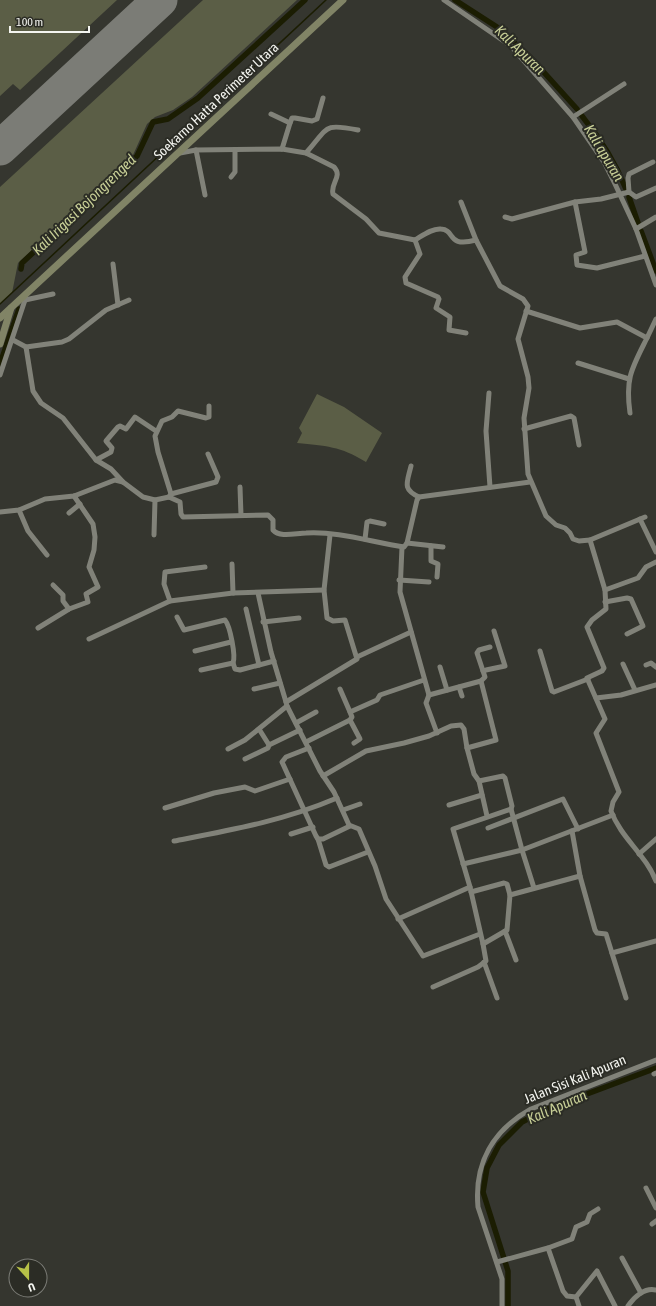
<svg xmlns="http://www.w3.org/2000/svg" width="656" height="1306" font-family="'Asap Condensed',sans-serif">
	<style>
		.green { fill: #5b5e46 }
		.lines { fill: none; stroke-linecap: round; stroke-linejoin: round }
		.stream { stroke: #1b1d02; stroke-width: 1.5 }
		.canal { stroke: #1b1d02; stroke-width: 5.5 }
		.taxiway { stroke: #7b7c76; stroke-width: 14 }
		.runway { stroke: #7b7c76; stroke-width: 35 }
		.street { stroke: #818279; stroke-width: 5 }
		.secondary { stroke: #818466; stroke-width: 7 }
		.labels { text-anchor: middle; stroke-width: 4; stroke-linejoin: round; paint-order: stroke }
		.street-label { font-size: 14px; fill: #f4f5f0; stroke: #2b2c25 }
		.water-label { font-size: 15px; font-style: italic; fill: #c7ce96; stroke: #2b2c25 }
	</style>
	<rect width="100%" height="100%" fill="#35362f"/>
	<g class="green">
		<path d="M0,0H117L20,90L13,84L0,96Z"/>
		<path d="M203,0H297L192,97L173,110L155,117L147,124L133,155L18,263L12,293L0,304V187Z"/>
		<path d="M317,394L344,407L382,433L366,462C340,446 326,446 297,443L302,433L299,428Z"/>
	</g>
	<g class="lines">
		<path class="stream" d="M0,304L326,0"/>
		<g class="canal">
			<path d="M455,0L497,27L531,58L577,109"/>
			<path d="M582,116C599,137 616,164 626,189"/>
			<path d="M629,197L638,223"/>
			<path d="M641,231L656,271"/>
			<path d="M21,269L22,263L137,156L153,122L168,119L198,98L305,0"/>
			<path d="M0,364L19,309"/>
			<path d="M508,1306V1271L483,1192L487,1168L499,1145L522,1122L547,1109L656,1068"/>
		</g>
		<path class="taxiway" d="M0,147L14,135"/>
		<path class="runway" d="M0,148L160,0"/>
		<g class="street">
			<path d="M444,0L511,46L573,117L604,162L615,184L636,229L656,285"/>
			<path d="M271,114L290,123L282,149"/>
			<path d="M573,117L624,84"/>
			<path d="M290,123L292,118H295L312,121L317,119L323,98"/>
			<path d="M196,150L205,195"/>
			<path d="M180,153L196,150L282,149L306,153L334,167C343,177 330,183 333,194L366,219L379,233L415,240C422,236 432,228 441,229C456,230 446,248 476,240L500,286L523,299L528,306L518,339L528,377L529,388L524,418L528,474L546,516L556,525L565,528L570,533L573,539L579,541L590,540L605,590L606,609L592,620L587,627L604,668L602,671L587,678L605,719L596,733L619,792L613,802L611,811C621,838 646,855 656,881"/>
			<path d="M306,153C329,127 323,123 358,130"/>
			<path d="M231,177L235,172V150"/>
			<path d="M629,192L628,178L629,174L653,162"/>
			<path d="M461,202L476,240"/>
			<path d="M575,202L585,252L576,255L577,265L597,268L645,256"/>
			<path d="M505,217L512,219L575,202L601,199L629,192L636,197L656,188"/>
			<path d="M636,229L656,217"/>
			<path d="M415,240L420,254L405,277L406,283L438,297L439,299L436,308L450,317L449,330L466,333"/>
			<path d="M113,264L118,305"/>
			<path d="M24,298L25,300L53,294"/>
			<path d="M526,311L580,328L617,322L647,338L656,319"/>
			<path d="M13,340L26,347L62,342L69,339L106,310L129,300"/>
			<path d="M26,347L33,391L41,403L63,418L96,460L111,469L123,482"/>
			<path d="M578,363L629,379"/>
			<path d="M0,375L25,300"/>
			<path d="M489,393L486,431L490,487"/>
			<path d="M630,413C625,378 632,368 647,338"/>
			<path d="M524,429L571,416L574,418L579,445"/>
			<path d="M96,460L111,452L112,448L106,441L118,427L120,426L126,429L135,417L156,431"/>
			<path d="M411,466C407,483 402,489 419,497"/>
			<path d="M240,487L241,515"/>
			<path d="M171,494L216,482L218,477L208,454"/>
			<path d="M169,497L171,494L158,452L155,436L162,421L172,417L178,411L206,418L209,417V406"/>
			<path d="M19,510L28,531L47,555"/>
			<path d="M0,512L19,510L45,499L74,496L115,480L123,482L143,497L155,500L169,497L180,502L181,514L183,517L268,515L273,520V530C280,538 296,533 306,533C338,531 371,542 404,547L407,543L417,500L419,497L530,482"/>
			<path d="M69,513L80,504"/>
			<path d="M640,519L656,552"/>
			<path d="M154,535L155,500"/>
			<path d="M330,535L324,590L327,618L333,621L345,620L357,659L286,702L287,706L320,771L334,792L349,825L359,829L375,866L386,899L423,956L480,934"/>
			<path d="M365,539L367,522L370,521L384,524"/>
			<path d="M590,540L645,517"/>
			<path d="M407,543L443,547"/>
			<path d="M431,546V561L438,564L437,577"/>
			<path d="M402,547L400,592L429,695"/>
			<path d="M232,564L233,593"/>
			<path d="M399,580L429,582"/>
			<path d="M53,585L63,595V601L69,609"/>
			<path d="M605,590L638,578L646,567L656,562"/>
			<path d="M258,593L271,652L286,702"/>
			<path d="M170,601L164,584L165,572L205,567"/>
			<path d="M605,602L627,598L631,599L643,626L627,634"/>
			<path d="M246,609L259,665"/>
			<path d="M177,617L184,630L225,620C230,626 236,656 233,663"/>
			<path d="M263,622L299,618"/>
			<path d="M38,628L69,609L88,602L86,594L98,587L89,567L94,550L95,537L93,524L74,496"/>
			<path d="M89,639L170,601L233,593L324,590"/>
			<path d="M195,651L231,642"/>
			<path d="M540,651L552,691L554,692L588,679"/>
			<path d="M357,657L411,632"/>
			<path d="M623,664L635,690"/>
			<path d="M646,665L651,663L656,667"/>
			<path d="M440,667L447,690"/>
			<path d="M201,670L233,663L235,669L240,670L274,661"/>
			<path d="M483,671L477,653L479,650L490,647"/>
			<path d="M459,687L462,696"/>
			<path d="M254,689L280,683"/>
			<path d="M340,689L350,712"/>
			<path d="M596,698L621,695L656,685"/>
			<path d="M350,720L360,739L354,743"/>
			<path d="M296,723L316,712"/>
			<path d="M259,729L269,745L300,730"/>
			<path d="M437,733L426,703L429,695L481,681L485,677L483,671L486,670L505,666L494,631"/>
			<path d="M306,742L350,720L352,717L350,712L377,700L380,695L424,680"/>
			<path d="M309,748L286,757L282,762L316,836L318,839H323L350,826"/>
			<path d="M467,748L496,740L481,681"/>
			<path d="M228,749L245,740L287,706"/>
			<path d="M245,759L268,748L269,745"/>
			<path d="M323,776L366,751L404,743L429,736L451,726L461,725L464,729L467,748L474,774L479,781L487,816"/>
			<path d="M479,781L503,776L505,778L512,806L511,809"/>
			<path d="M449,805L482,795"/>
			<path d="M165,808L214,793L245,787L255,791L290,779"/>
			<path d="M343,810L360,804"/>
			<path d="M488,828L563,799L578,829"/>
			<path d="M572,831L580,876"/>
			<path d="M291,834L313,827"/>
			<path d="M318,839L326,865L329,867L368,852"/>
			<path d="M174,841C231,830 283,821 337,798"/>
			<path d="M639,854L656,839"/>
			<path d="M463,864L522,850L613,815"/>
			<path d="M534,888L522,850L511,809L453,829L470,887L483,944L507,930L510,895L580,876L595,930L597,933L606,934L626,998"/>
			<path d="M471,892L504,883L507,884L510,895"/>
			<path d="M398,919L470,887"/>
			<path d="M505,931L516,960"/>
			<path d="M612,953L656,941"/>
			<path d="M484,962L497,998"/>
			<path d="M433,987L478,967L486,961L483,944"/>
			<path d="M654,1074L656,1073"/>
			<path d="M646,1188L656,1208"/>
			<path d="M652,1224L656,1221"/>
			<path d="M548,1248L563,1291L567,1296L576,1297"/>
			<path d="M622,1258L641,1293"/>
			<path d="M497,1262L548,1248L572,1239L576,1227L587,1222L590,1214L598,1209"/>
			<path d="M502,1306V1279L478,1207C474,1163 493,1130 531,1109L656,1060"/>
			<path d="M579,1306L576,1297L597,1271L615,1306"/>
			<path d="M628,1306C634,1297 645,1287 656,1290"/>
		</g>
		<g class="secondary">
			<path d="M0,318L343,0"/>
			<path d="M0,344L11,308"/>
		</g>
	</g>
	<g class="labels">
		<g class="street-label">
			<text transform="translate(216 101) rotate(-43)" y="5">Soekarno Hatta Perimeter Utara</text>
			<text transform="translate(575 1079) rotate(-22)" y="5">Jalan Sisi Kali Apuran</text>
		</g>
		<g class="water-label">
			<text transform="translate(520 50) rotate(44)" y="5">Kali Apuran</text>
			<text transform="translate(604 153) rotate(59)" y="5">Kali apuran</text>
			<text transform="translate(84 205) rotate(-44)" y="5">Kali Irigasi Bojongrenged</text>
			<text transform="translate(557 1107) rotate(-24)" y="5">Kali Apuran</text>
		</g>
	</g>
	<g transform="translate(28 1278) rotate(159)"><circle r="19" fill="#2b2c25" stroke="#7b7c76"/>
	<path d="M0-3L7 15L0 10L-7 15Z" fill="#b7c147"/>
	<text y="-6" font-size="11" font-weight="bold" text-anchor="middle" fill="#f4f5f0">U</text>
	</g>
	<path d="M10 26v6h79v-6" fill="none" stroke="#f4f5f0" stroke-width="2"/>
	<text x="16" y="26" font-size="12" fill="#f4f5f0" stroke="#2b2c25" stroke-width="3" paint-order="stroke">100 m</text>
</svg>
